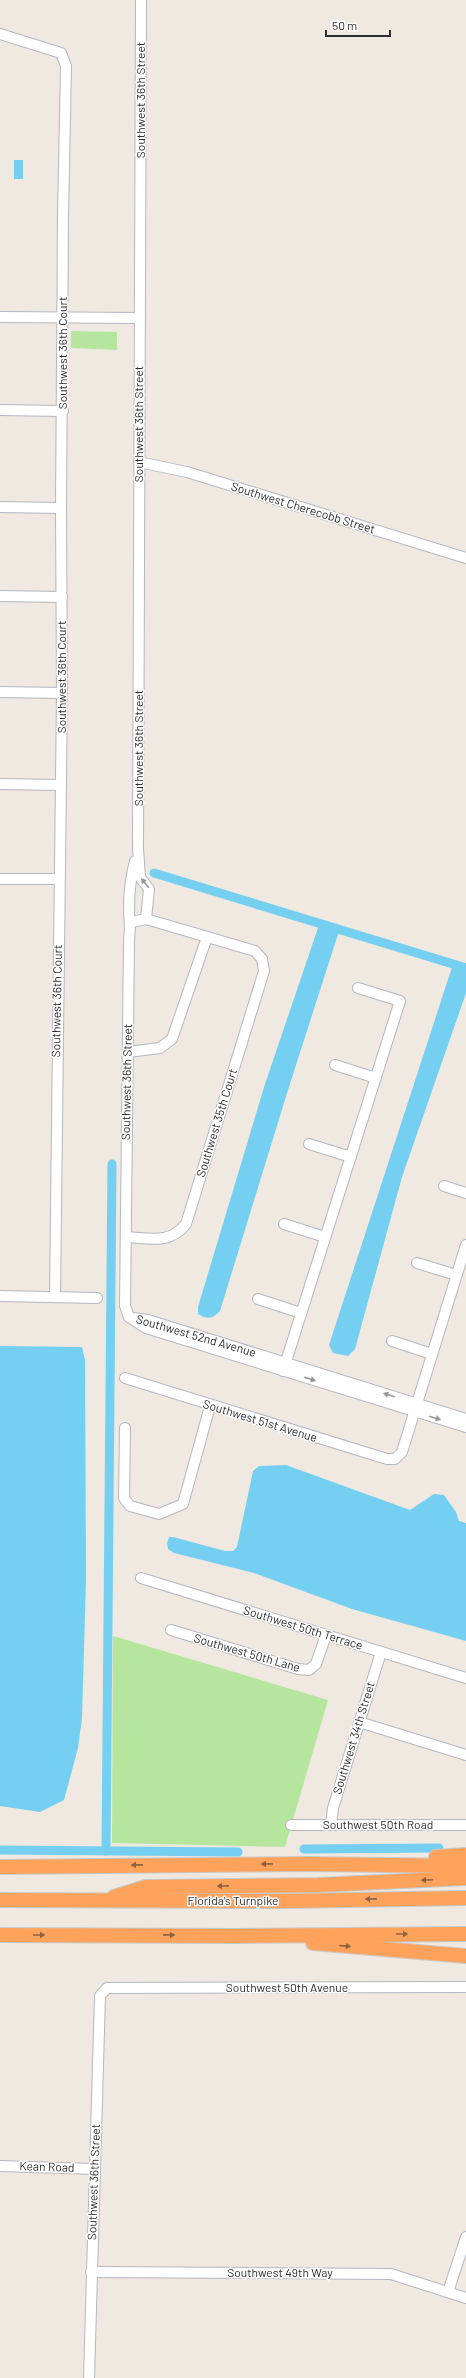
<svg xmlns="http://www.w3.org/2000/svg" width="466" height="2378" font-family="Barlow,sans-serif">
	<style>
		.green { fill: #b6e59e }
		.water { fill: #75cff0 }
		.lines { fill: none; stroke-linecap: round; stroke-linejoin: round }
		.canal { stroke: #75cff0; stroke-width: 9 }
		.minor-casing { stroke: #b4b7c1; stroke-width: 12 }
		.highway-casing { stroke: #c9c9c9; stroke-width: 16 }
		.minor { stroke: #fff; stroke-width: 10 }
		.highway { stroke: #ffa35c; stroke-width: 14 }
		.oneway { fill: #969696 }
		.oneway2 { fill: #8c6343 }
		.labels { text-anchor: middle; stroke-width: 3; stroke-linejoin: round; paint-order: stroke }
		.street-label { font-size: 12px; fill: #2e2e2e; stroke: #fff }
	</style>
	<rect width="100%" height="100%" fill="#efe9e1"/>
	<g class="green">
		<path d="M71,331L117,332V350L71,348Z"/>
		<path d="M113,1636L328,1700L285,1847L112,1843Z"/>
	</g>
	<g class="water">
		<rect x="14" y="160" width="9" height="19"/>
		<path d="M320,922L340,928L288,1090L220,1311C212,1319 208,1320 198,1314V1307L265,1084Z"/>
		<path d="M453,964L466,968V993L402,1177L355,1349L348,1356L333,1353L329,1345Z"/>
		<path d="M0,1346L82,1347L85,1360L86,1579L82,1718L78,1748L64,1800L40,1812L0,1806Z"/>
		<path d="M286,1465L410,1510L434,1494L444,1495L456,1512L459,1521L466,1523V1641L352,1609L254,1573L174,1553L168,1549L167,1543L169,1537H173L225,1551H233L237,1547L253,1471L259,1466Z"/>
	</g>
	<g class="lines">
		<g class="canal">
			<path d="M154,873L466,968"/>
			<path d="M304,1849L439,1848"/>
			<path d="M0,1850L238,1852"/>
			<path d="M106,1851L112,1164"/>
		</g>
		<g class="minor-casing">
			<g id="minor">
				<path d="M141,0L138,848L140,877L149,889L146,919"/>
				<path d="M0,34L61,53L66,66L63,217L61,508L62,693L55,1297"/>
				<path d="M0,317L140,318"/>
				<path d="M0,410L63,411"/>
				<path d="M139,462L187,472L466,558"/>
				<path d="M0,507L61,508"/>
				<path d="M0,596L62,597"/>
				<path d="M0,692L62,693"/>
				<path d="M0,784L61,785"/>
				<path d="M0,879H59"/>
				<path d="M128,1052L160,1048L172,1039L207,937"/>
				<path d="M335,1065L376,1078"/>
				<path d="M309,1144L351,1157"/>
				<path d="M444,1186L466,1193"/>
				<path d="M284,1224L325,1237"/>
				<path d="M126,1237C150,1238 169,1245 186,1224L264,971L262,959L255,951L146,919L132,922"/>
				<path d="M417,1263L456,1275"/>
				<path d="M0,1296L97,1298"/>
				<path d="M258,1299L301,1313"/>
				<path d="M129,1317L125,1306L129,939C131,925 129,920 129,908C129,892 131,876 135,861"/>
				<path d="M129,1317L146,1328L466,1427"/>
				<path d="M133,1318L148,1320L466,1419"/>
				<path d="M392,1341L432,1354"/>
				<path d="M283,1371L400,1001L358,988"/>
				<path d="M125,1378L387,1459H395L402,1452L466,1245"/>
				<path d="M125,1428L124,1498L130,1506L159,1514L183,1504L210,1406"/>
				<path d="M141,1578L466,1678"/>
				<path d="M171,1630L298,1669L309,1670L316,1664L326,1635"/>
				<path d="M359,1722L466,1755"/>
				<path d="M291,1825H466"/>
				<path d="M331,1825L333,1808L381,1652"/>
				<path d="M0,2166L95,2169"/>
				<path d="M91,2272L391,2274L466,2298"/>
				<path d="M448,2292L466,2237"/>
				<path d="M89,2378L100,1996L107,1988L466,1987"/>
			</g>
		</g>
		<g class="highway-casing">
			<g id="highway">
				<path d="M436,1857L466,1855"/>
				<path d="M0,1867L306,1864L466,1866"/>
				<path d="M114,1897L146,1887L318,1885L466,1878"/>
				<path d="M0,1900L289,1901L466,1898"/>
				<path d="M0,1935L237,1936L466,1934"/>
				<path d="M313,1943L466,1956"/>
			</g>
		</g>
		<use href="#minor" class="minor"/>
		<use href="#highway" class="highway"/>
	</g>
	<defs><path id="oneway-solid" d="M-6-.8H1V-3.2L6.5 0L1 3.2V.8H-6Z"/></defs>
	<g class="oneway">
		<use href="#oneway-solid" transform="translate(145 883) rotate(-129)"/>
		<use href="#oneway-solid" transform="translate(310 1379) rotate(17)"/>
		<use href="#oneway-solid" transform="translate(389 1395) rotate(-163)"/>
		<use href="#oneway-solid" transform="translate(435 1418) rotate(17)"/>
	</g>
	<g class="oneway2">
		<use href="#oneway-solid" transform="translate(267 1864) rotate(179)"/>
		<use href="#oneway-solid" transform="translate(137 1865) rotate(179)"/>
		<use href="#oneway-solid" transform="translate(427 1880) rotate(178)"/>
		<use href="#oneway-solid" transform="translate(223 1886) rotate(179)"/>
		<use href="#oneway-solid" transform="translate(371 1899) rotate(179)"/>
		<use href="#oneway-solid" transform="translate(402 1934)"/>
		<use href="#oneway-solid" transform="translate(39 1935)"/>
		<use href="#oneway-solid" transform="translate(169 1935) rotate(1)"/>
		<use href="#oneway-solid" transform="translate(345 1946) rotate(5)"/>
	</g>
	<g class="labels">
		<g class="street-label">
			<text transform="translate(141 100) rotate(-90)" y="4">Southwest 36th Street</text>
			<text transform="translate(63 353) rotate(-90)" y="4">Southwest 36th Court</text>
			<text transform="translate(139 424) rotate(-90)" y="4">Southwest 36th Street</text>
			<text transform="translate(303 508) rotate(17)" y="4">Southwest Cherecobb Street</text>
			<text transform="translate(62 677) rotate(-90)" y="4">Southwest 36th Court</text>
			<text transform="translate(139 748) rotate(-90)" y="4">Southwest 36th Street</text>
			<text transform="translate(57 1001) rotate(-89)" y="4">Southwest 36th Court</text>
			<text transform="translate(127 1082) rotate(-89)" y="4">Southwest 36th Street</text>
			<text transform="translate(217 1123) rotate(-73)" y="4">Southwest 35th Court</text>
			<text transform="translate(196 1336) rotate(16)" y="4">Southwest 52nd Avenue</text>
			<text transform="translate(260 1421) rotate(17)" y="4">Southwest 51st Avenue</text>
			<text transform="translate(303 1628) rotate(17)" y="4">Southwest 50th Terrace</text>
			<text transform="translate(247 1653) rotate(16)" y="4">Southwest 50th Lane</text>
			<text transform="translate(354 1738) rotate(-73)" y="4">Southwest 34th Street</text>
			<text x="378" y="1829">Southwest 50th Road</text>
			<text x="233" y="1905">Florida's Turnpike</text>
			<text x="287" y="1992">Southwest 50th Avenue</text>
			<text transform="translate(47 2167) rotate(2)" y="4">Kean Road</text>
			<text transform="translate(94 2182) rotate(-88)" y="4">Southwest 36th Street</text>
			<text x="280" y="2277">Southwest 49th Way</text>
		</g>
	</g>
	<path d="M326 30v6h64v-6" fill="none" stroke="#2e2e2e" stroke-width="2"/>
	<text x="332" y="30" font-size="12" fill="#2e2e2e" stroke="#ffffff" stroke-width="3" paint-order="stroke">50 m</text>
</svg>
